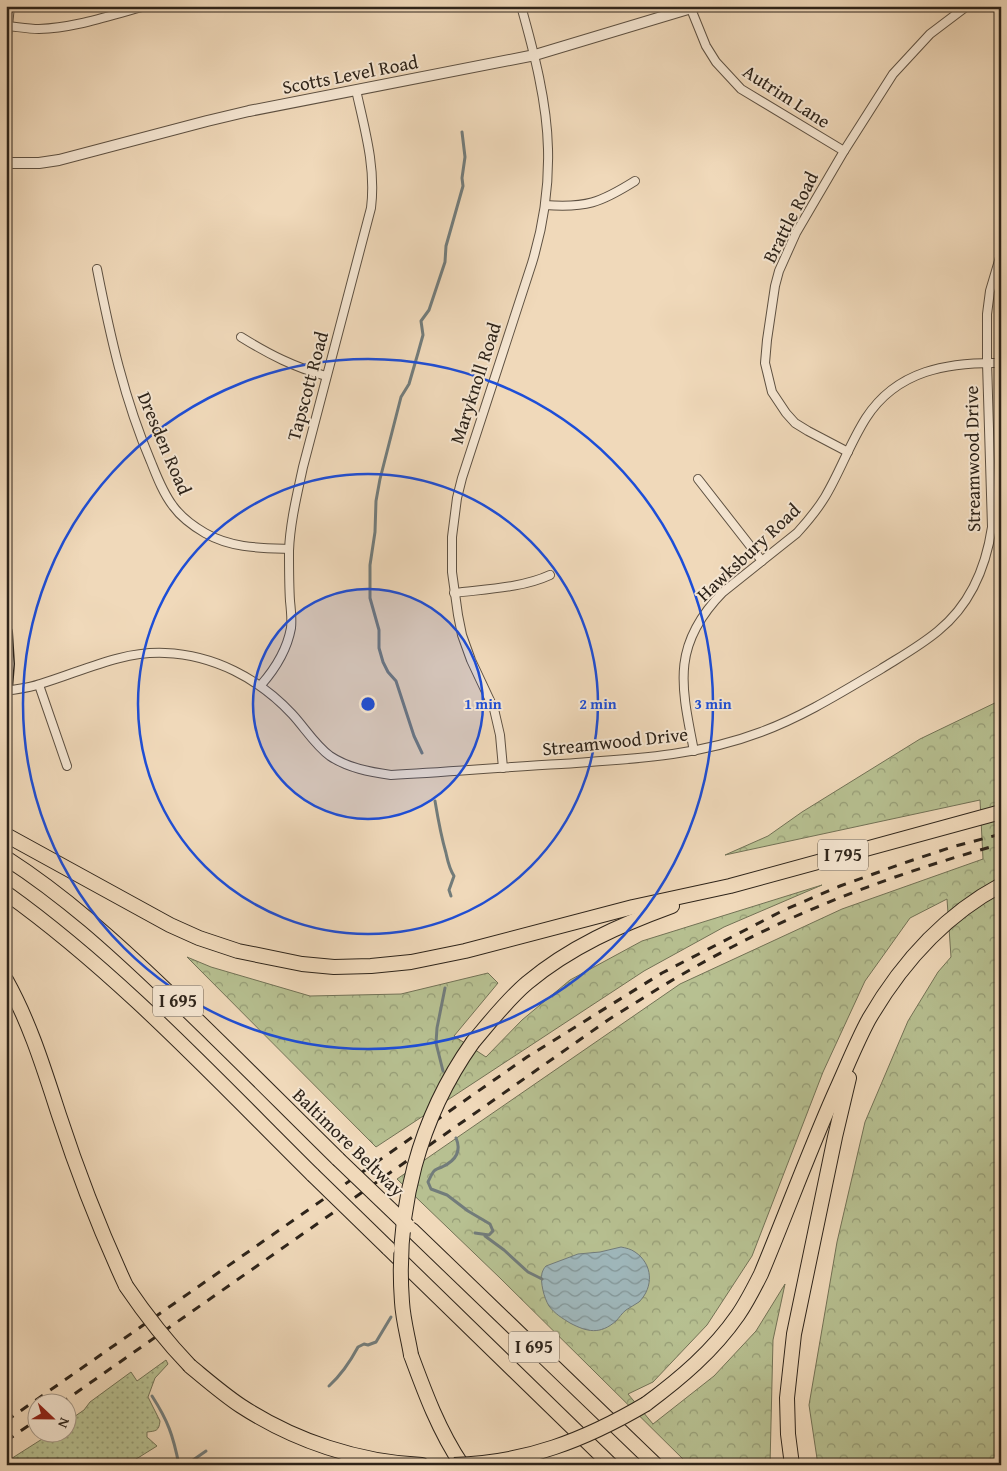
<svg xmlns="http://www.w3.org/2000/svg" width="1007" height="1471" font-family="'Gentium Book Plus',serif">
	<style>
		.grass { fill: url(#grass-dots); stroke: #727256 }
		.park { fill: url(#park-crowns); stroke: #727256 }
		.water { fill: url(#water-waves); stroke: #727c7b }
		.lines { fill: none; stroke-linecap: round; stroke-linejoin: round }
		.stream { stroke: #727c7b; stroke-width: 3 }
		.minor-casing { stroke: #5e5142; stroke-width: 10 }
		.tertiary-casing { stroke: #5e5142; stroke-width: 12 }
		.secondary-casing { stroke: #2e241a; stroke-width: 14 }
		.motorway-casing { stroke: #2e241a; stroke-width: 16 }
		.minor { stroke: #f5e6d2; stroke-width: 8 }
		.tertiary { stroke: #f5e6d2; stroke-width: 10 }
		.secondary { stroke: #f5e6d2; stroke-width: 11 }
		.motorway { stroke: #f0d9ba; stroke-width: 14 }
		.rail { stroke: #2e241a; stroke-width: 3; stroke-dasharray: 9 9; stroke-linecap: butt }
		.motorway-bridge-casing { stroke: #2e241a; stroke-width: 16; stroke-linecap: butt }
		.motorway-bridge { stroke: #f0d9ba; stroke-width: 14 }
		.ring { fill: none; stroke: #1d4ed8; stroke-width: 2.5 }
		.labels { text-anchor: middle; stroke-width: 4; stroke-linejoin: round; paint-order: stroke }
		.shield { fill: #f5e6d2; stroke: #6a5e51; stroke-width: 1 }
		.shield-label { font-size: 18px; font-weight: bold; fill: #2e241a }
		.street-label { font-size: 19px; fill: #2e241a; stroke: #f5e6d2 }
		.centre { fill: #1d4ed8; stroke: #f5e6d2; stroke-width: 2.5 }
		.ring-label { font-size: 15px; text-anchor: middle; font-weight: bold; fill: #1d4ed8; stroke: #f5e6d2; stroke-width: 4; stroke-linejoin: round; paint-order: stroke }
	</style>
	<defs>
		<pattern id="grass-dots" width="8" height="8" patternUnits="userSpaceOnUse" patternTransform="scale(1.25)"><rect width="8" height="8" fill="#b7c091"/><path d="M2 2h.1M6 6h.1" fill="none" stroke="#959c76" stroke-width="1.8" stroke-linecap="round"/></pattern>
		<pattern id="park-crowns" width="20" height="18" patternUnits="userSpaceOnUse" patternTransform="scale(1.25)"><rect width="20" height="18" fill="#b7c091"/><path d="M2 6a3 3 0 1 1 6 0M12 15a3 3 0 1 1 6 0" fill="none" stroke="#959c76"/></pattern>
		<pattern id="water-waves" width="16" height="10" patternUnits="userSpaceOnUse" patternTransform="scale(1.25)"><rect width="16" height="10" fill="#9fb7bb"/><path d="M0 5q4-4 8 0t8 0" fill="none" stroke="#829597"/></pattern>
	</defs>
	<rect width="100%" height="100%" fill="#f0d9ba"/>
	<filter id="stains"><feTurbulence type="fractalNoise" baseFrequency=".004" numOctaves="4"/><feColorMatrix values="0 0 0 0 .2 0 0 0 0 .09 0 0 0 0 .02 0 0 0 .5 -.17"/></filter>
	<radialGradient id="worn" r=".72"><stop offset=".6" stop-color="#630" stop-opacity="0"/><stop offset="1" stop-color="#630" stop-opacity=".3"/></radialGradient>
	<path class="grass" d="M166,1360L168,1364L155,1378L148,1397L160,1421C159,1431 156,1431 147,1432V1437L157,1446L133,1461L131,1465H6V1462L50,1434H68V1421L84,1410L90,1402L131,1372L137,1381Z"/>
	<g class="park">
		<path d="M1001,700V1465H818L809,1405L837,1242L865,1122L908,1021L938,972L951,957L947,899L910,918L865,981L823,1072L752,1256L707,1325L653,1382L628,1394L653,1424L714,1376L756,1331L785,1284L773,1340L770,1465H689L500,1278L397,1179L680,984L842,909L983,859L980,800L725,855L768,836L802,812L920,739Z"/>
		<path d="M822,885L724,927L644,971L376,1147L187,957L211,967L310,996L401,994L488,973L498,983L454,1036L486,1057L522,1020L570,980L642,941Z"/>
	</g>
	<path class="water" d="M621,1247C626,1248 631,1249 635,1252C653,1264 654,1287 639,1302C635,1305 630,1307 626,1310C622,1313 619,1318 616,1321C600,1335 587,1332 570,1323C562,1318 555,1314 549,1306C544,1298 540,1282 542,1273C543,1270 544,1268 546,1266L578,1254L600,1252Z"/>
	<g class="lines">
		<g class="stream">
			<path d="M422,753L414,736L396,681L388,672L383,662L379,648V630L370,598V565L375,532L376,501L380,479L401,397L409,384L418,353L423,335L421,321L429,310L445,262L446,246L463,186L462,178L465,157L462,132"/>
			<path d="M435,801C438,819 441,836 446,853C448,862 449,868 454,876L449,890L451,896"/>
			<path d="M443,1071L436,1043L437,1028L445,988"/>
			<path d="M456,1138C462,1152 455,1161 442,1167C439,1168 436,1169 434,1171C432,1173 430,1178 428,1182L431,1189L447,1195L468,1211L490,1224L493,1231L489,1235L475,1233"/>
			<path d="M485,1236L504,1250L528,1272L542,1279"/>
			<path d="M329,1386C341,1375 350,1362 358,1347L364,1344L368,1345L376,1342L391,1317"/>
			<path d="M152,1396C168,1421 173,1435 179,1465"/>
			<path d="M186,1465L206,1451"/>
		</g>
		<g class="minor-casing">
			<g id="minor">
				<path d="M691,9L706,46L716,62L741,89L844,151"/>
				<path d="M8,26C18,27 29,29 39,29C75,28 111,15 146,6"/>
				<path d="M6,45L10,6"/>
				<path d="M545,205C586,208 600,203 635,181"/>
				<path d="M97,269C110,335 124,399 151,462C157,477 163,493 173,506C181,517 193,526 205,533C231,548 260,548 289,549"/>
				<path d="M241,337C270,355 294,367 326,376"/>
				<path d="M848,452L808,431L795,423L786,413L772,392L765,363L767,340L775,286L779,271L796,233L844,151L893,74L930,34L967,6"/>
				<path d="M698,479L762,561"/>
				<path d="M454,593C485,589 522,588 550,575"/>
				<path d="M39,685L67,766"/>
				<path d="M261,685C275,669 287,650 291,628C292,619 291,610 290,601C289,585 289,568 289,551C290,523 297,495 303,467L371,208C376,168 365,130 356,90"/>
				<path d="M6,691C17,689 29,688 40,684C81,672 120,651 165,653C214,655 258,678 292,714C305,728 315,745 330,756C348,768 370,772 391,775C448,772 504,767 561,764C630,759 695,757 761,732C804,716 842,692 881,669C900,657 920,646 938,631C970,605 986,567 992,527L987,363V314L990,291L1001,254"/>
				<path d="M694,751C681,685 671,645 723,592L797,533C807,522 817,510 825,497C840,472 850,443 866,418C897,370 948,362 1001,363"/>
				<path d="M503,768L500,735L494,709L471,660L462,635L458,615L452,572V537L457,498L462,478L532,263C543,227 549,187 548,149C547,102 534,52 521,6"/>
			</g>
		</g>
		<g class="tertiary-casing">
			<path id="tertiary" d="M6,163H39L59,160L207,121L249,111L535,55L698,6"/>
		</g>
		<g class="secondary-casing">
			<path id="secondary" d="M6,632L8,664L6,689"/>
		</g>
		<g class="motorway-casing">
			<g id="motorway">
				<path d="M6,835L170,925L199,938L238,951L302,964L334,967L371,966L411,962L465,951L633,907L730,886L1001,812"/>
				<path d="M6,858C65,896 117,943 167,991C225,1046 281,1103 338,1159"/>
				<path d="M6,893C119,974 215,1078 313,1175"/>
				<path d="M6,980C30,1023 44,1069 59,1115C78,1173 100,1230 126,1286"/>
				<path d="M473,1042C490,1022 507,1000 527,983C570,947 620,925 672,906"/>
				<path d="M412,1230L656,1465"/>
				<path d="M388,1248L611,1465"/>
				<path d="M411,1355C425,1393 439,1431 462,1465"/>
				<path d="M190,1366C207,1380 223,1394 241,1406C295,1441 358,1462 422,1465"/>
				<path d="M646,1404C681,1378 713,1351 738,1315C747,1302 754,1288 761,1274C786,1214 808,1154 834,1095C846,1069 856,1043 869,1019C901,964 945,915 1001,885"/>
				<path d="M792,1465L788,1434L787,1398L794,1334L835,1137L849,1078"/>
			</g>
		</g>
		<use href="#minor" class="minor"/>
		<use href="#tertiary" class="tertiary"/>
		<use href="#secondary" class="secondary"/>
		<use href="#motorway" class="motorway"/>
		<g class="rail">
			<path d="M60,1404L608,1020C649,994 689,969 732,947C818,902 908,870 1001,844"/>
			<path d="M6,1421L527,1057L662,973L784,910L840,886L904,863L952,847L1001,834"/>
			<path d="M6,1441L38,1419"/>
		</g>
		<g class="motorway-bridge-casing">
			<g id="motorway-bridge">
				<path d="M338,1159L408,1226"/>
				<path d="M313,1175L388,1248"/>
				<path d="M126,1286C145,1314 166,1341 190,1366"/>
				<path d="M411,1355C408,1337 403,1320 402,1302C395,1210 419,1118 473,1042"/>
				<path d="M454,1465C526,1463 585,1440 646,1404"/>
			</g>
		</g>
		<use href="#motorway-bridge" class="motorway-bridge"/>
	</g>
	<circle cx="368" cy="704" r="115" fill="#1d4ed8" fill-opacity=".12"/>
	<g class="ring">
		<circle cx="368" cy="704" r="115"/>
		<circle cx="368" cy="704" r="230"/>
		<circle cx="368" cy="704" r="345"/>
	</g>
	<g class="labels">
		<g class="shield">
			<rect x="818" y="839.5" width="50" height="31" rx="4"/>
			<rect x="153" y="985.5" width="50" height="31" rx="4"/>
			<rect x="509" y="1331.5" width="50" height="31" rx="4"/>
		</g>
		<g class="shield-label">
			<text x="843" y="861">I 795</text>
			<text x="178" y="1007">I 695</text>
			<text x="534" y="1353">I 695</text>
		</g>
		<g class="street-label">
			<text transform="translate(350 74) rotate(-11)" y="7">Scotts Level Road</text>
			<text transform="translate(787 96) rotate(33)" y="7">Autrim Lane</text>
			<text transform="translate(790 217) rotate(-63)" y="7">Brattle Road</text>
			<text transform="translate(475 383) rotate(-72)" y="7">Maryknoll Road</text>
			<text transform="translate(307 386) rotate(-75)" y="7">Tapscott Road</text>
			<text transform="translate(165 443) rotate(67)" y="7">Dresden Road</text>
			<text transform="translate(972 459) rotate(-91)" y="7">Streamwood Drive</text>
			<text transform="translate(748 552) rotate(-43)" y="7">Hawksbury Road</text>
			<text transform="translate(615 741) rotate(-6)" y="7">Streamwood Drive</text>
			<text transform="translate(349 1142) rotate(44)" y="7">Baltimore Beltway</text>
		</g>
	</g>
	<circle cx="368" cy="704" r="8" class="centre"/>
	<g class="ring-label">
		<text x="483" y="709">1 min</text>
		<text x="598" y="709">2 min</text>
		<text x="713" y="709">3 min</text>
	</g>
	<rect width="1007" height="1471" fill="none" stroke="#f0d9ba" stroke-width="25"/>
	<rect x="8" y="8" width="992" height="1456" fill="none" stroke="#2e241a" stroke-width="2.5"/>
	<rect x="12" y="12" width="982" height="1446" fill="none" stroke="#2e241a"/>
	<g transform="translate(52 1418) rotate(112)"><circle r="24" fill="#f5e6d2" stroke="#a59888"/>
	<path d="M0-4L9 19L0 12L-9 19Z" fill="#8f2418"/>
	<text y="-8" font-size="14" font-weight="bold" text-anchor="middle" fill="#2e241a">N</text>
	</g>
	<rect width="100%" height="100%" filter="url(#stains)"/>
	<rect width="100%" height="100%" fill="url(#worn)"/>
</svg>
